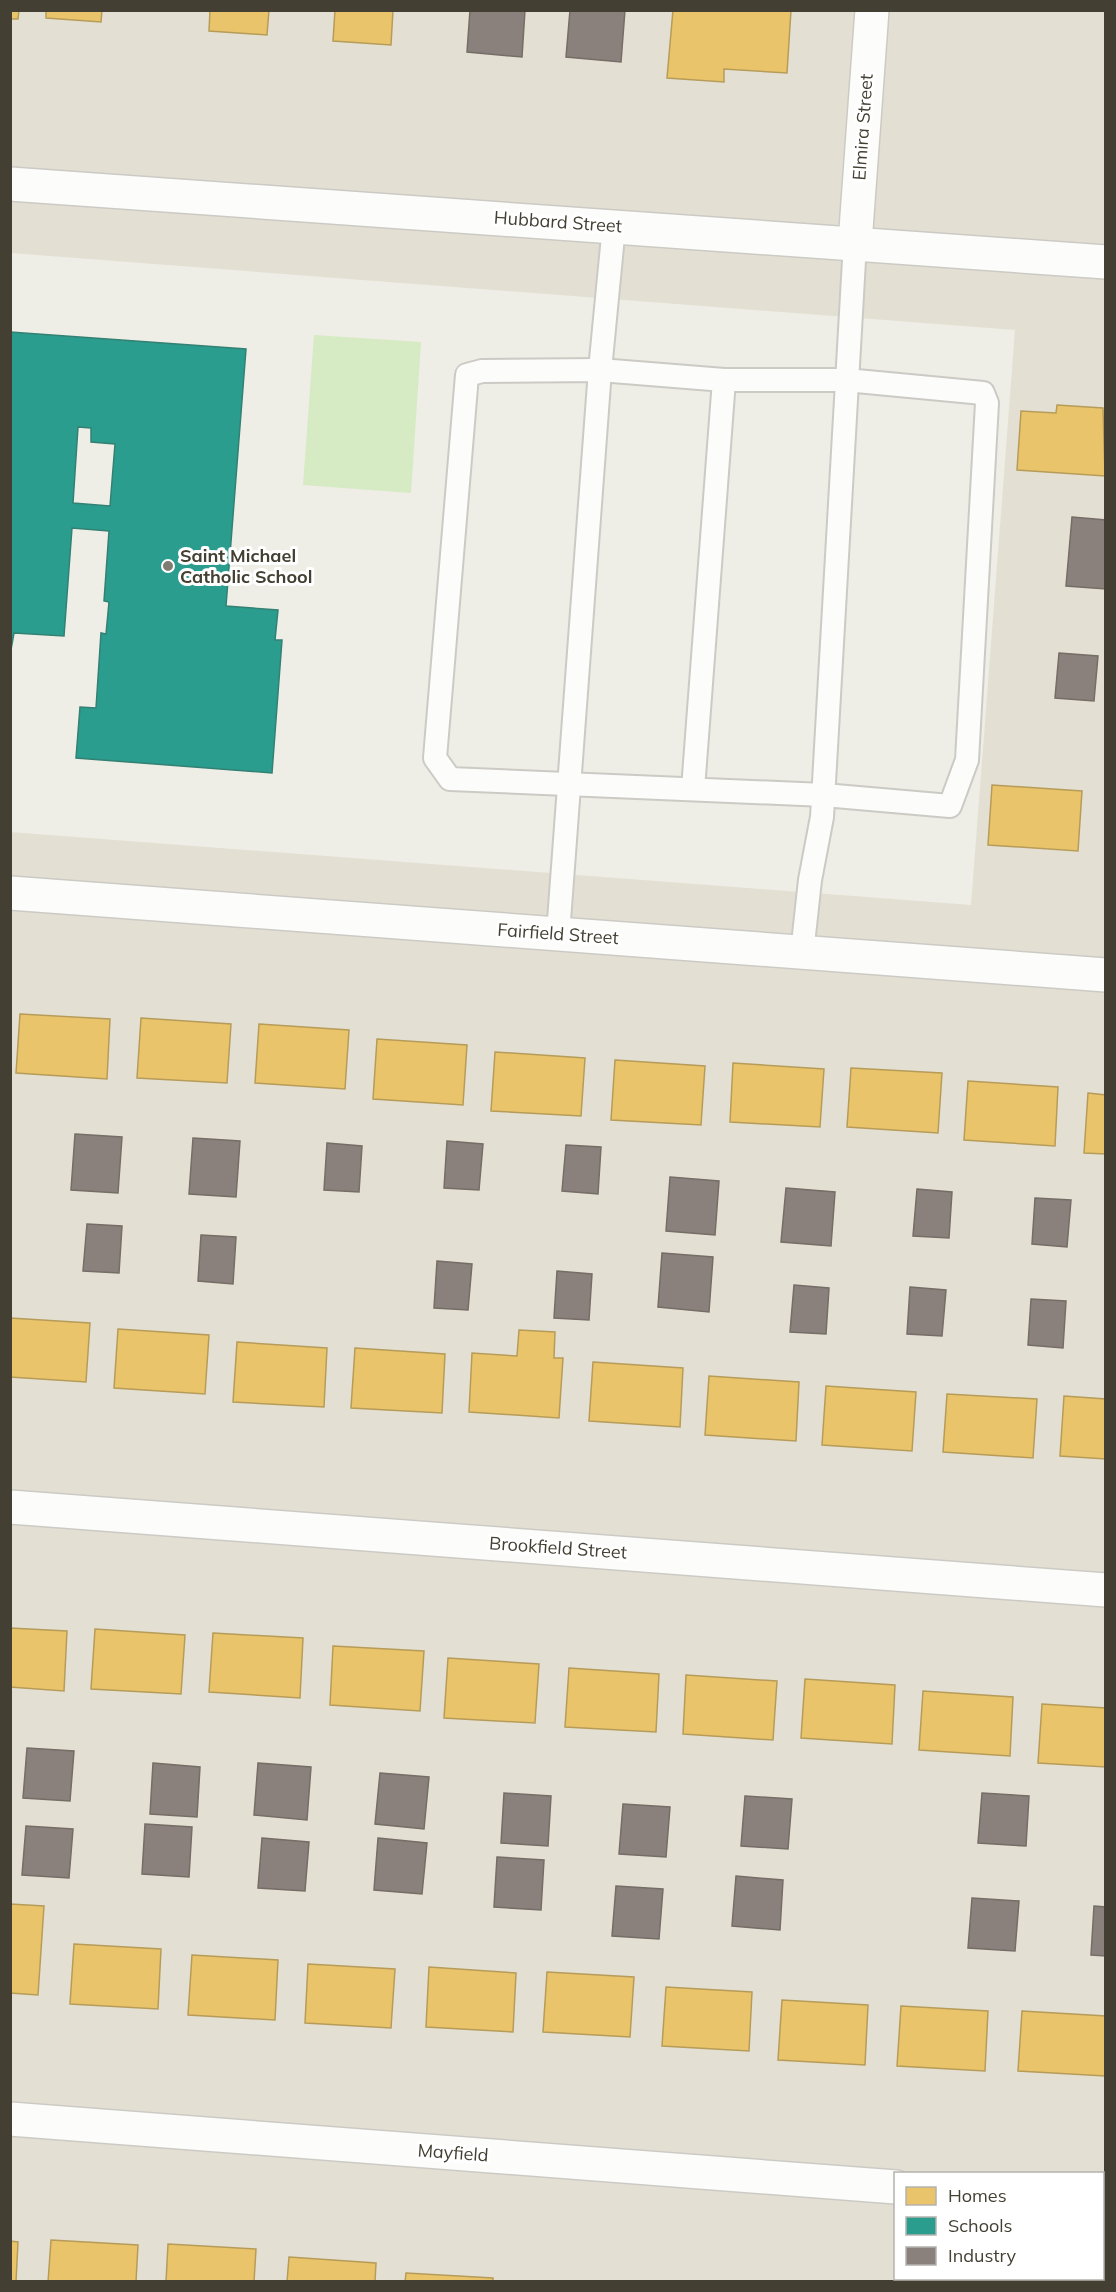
<svg xmlns="http://www.w3.org/2000/svg" width="1116" height="2292" font-family="Mulish,sans-serif">
	<style>
		.residential { fill: #e3e0d3; fill-rule: evenodd }
		.green { fill: #d6eac4 }
		.homes { fill: #e9c46a; stroke: #b79c59; stroke-width: 1.5 }
		.schools { fill: #2a9d8f; stroke: #328173; stroke-width: 1.5; fill-rule: evenodd }
		.industry { fill: #8a817c; stroke: #756d66; stroke-width: 1.5 }
		.lines { fill: none; stroke-linecap: round; stroke-linejoin: round }
		.service-casing { stroke: #cccac4; stroke-width: 26 }
		.minor-casing { stroke: #cccac4; stroke-width: 36 }
		.service { stroke: #fcfcfb; stroke-width: 22 }
		.minor { stroke: #fcfcfb; stroke-width: 33 }
		.poi-dot { fill: #7f7c71; stroke: #fff; stroke-width: 2 }
		.labels { text-anchor: middle; stroke-width: 6; stroke-linejoin: round; paint-order: stroke }
		.street-label { font-size: 18px; fill: #433f32; stroke: #fff }
		.poi-label { font-size: 18px; font-weight: bold; fill: #433f32; stroke: #fff; text-anchor: start }
	</style>
	<rect width="100%" height="100%" fill="#eeede6"/>
	<path class="residential" d="M11,11H1105V2281H11L10,832L971,905L1015,330L11,253ZM896,2174H1102V2278H896Z"/>
	<path class="green" d="M314,335L421,342L411,493L303,485Z"/>
	<g class="homes">
		<path d="M10,10H19L18,19H10Z"/>
		<path d="M46,10H102L101,22L46,18Z"/>
		<path d="M210,10H269L267,35L209,31Z"/>
		<path d="M335,10H393L391,45L333,41Z"/>
		<path d="M673,10H791L787,73L724,69V82L667,78Z"/>
		<path d="M1057,405L1103,408L1105,476L1017,470L1021,411L1056,413Z"/>
		<path d="M992,785L1082,791L1078,851L988,845Z"/>
		<path d="M20,1014L110,1019L107,1079L16,1073Z"/>
		<path d="M141,1018L231,1024L227,1083L137,1078Z"/>
		<path d="M259,1024L349,1030L345,1089L255,1083Z"/>
		<path d="M377,1039L467,1045L463,1105L373,1099Z"/>
		<path d="M495,1052L585,1058L581,1116L491,1111Z"/>
		<path d="M615,1060L705,1066L701,1125L611,1120Z"/>
		<path d="M733,1063L824,1069L820,1127L730,1122Z"/>
		<path d="M851,1068L942,1073L938,1133L847,1127Z"/>
		<path d="M968,1081L1058,1087L1055,1146L964,1140Z"/>
		<path d="M1088,1093L1106,1095V1154L1084,1153Z"/>
		<path d="M10,1318L90,1323L86,1382L10,1377Z"/>
		<path d="M118,1329L209,1335L205,1394L114,1388Z"/>
		<path d="M519,1330L555,1332L554,1358H563L559,1418L469,1412L472,1353L517,1356Z"/>
		<path d="M237,1342L327,1348L324,1407L233,1402Z"/>
		<path d="M355,1348L445,1354L442,1413L351,1408Z"/>
		<path d="M593,1362L683,1368L680,1427L589,1421Z"/>
		<path d="M709,1376L799,1382L796,1441L705,1435Z"/>
		<path d="M826,1386L916,1392L912,1451L822,1445Z"/>
		<path d="M947,1394L1037,1399L1033,1458L943,1452Z"/>
		<path d="M1064,1396L1106,1399V1459L1060,1456Z"/>
		<path d="M10,1628L67,1631L64,1691L10,1687Z"/>
		<path d="M95,1629L185,1635L181,1694L91,1689Z"/>
		<path d="M213,1633L303,1638L300,1698L209,1692Z"/>
		<path d="M333,1646L424,1651L420,1711L330,1705Z"/>
		<path d="M448,1658L539,1664L535,1723L444,1718Z"/>
		<path d="M569,1668L659,1674L656,1732L565,1727Z"/>
		<path d="M686,1675L777,1681L773,1740L683,1734Z"/>
		<path d="M805,1679L895,1685L892,1744L801,1738Z"/>
		<path d="M923,1691L1013,1697L1010,1756L919,1750Z"/>
		<path d="M1042,1704L1106,1708V1767L1038,1763Z"/>
		<path d="M10,1904L44,1906L38,1995L10,1993Z"/>
		<path d="M74,1944L161,1949L158,2009L70,2004Z"/>
		<path d="M192,1955L278,1960L275,2020L188,2015Z"/>
		<path d="M308,1964L395,1969L391,2028L305,2023Z"/>
		<path d="M429,1967L516,1973L513,2032L426,2027Z"/>
		<path d="M547,1972L634,1977L630,2037L543,2032Z"/>
		<path d="M666,1987L752,1992L749,2051L662,2046Z"/>
		<path d="M782,2000L868,2005L865,2065L778,2060Z"/>
		<path d="M901,2006L988,2011L985,2071L897,2066Z"/>
		<path d="M1022,2011L1106,2016L1105,2076L1018,2071Z"/>
		<path d="M51,2240L138,2245L136,2282H48Z"/>
		<path d="M10,2241L18,2242L16,2282H10Z"/>
		<path d="M168,2244L256,2249L254,2282H166Z"/>
		<path d="M289,2257L376,2263L375,2282H287Z"/>
		<path d="M406,2273L493,2278V2282H405Z"/>
	</g>
	<path class="schools" d="M10,332L246,349L226,606L278,610L275,640H282L272,773L76,758L80,707L96,708L101,633L106,634L109,602L104,601L109,531L72,528L64,636L14,633L10,655ZM78,427L91,428V442L115,444L110,506L73,503Z"/>
	<g class="industry">
		<path d="M470,10H525L522,57L467,52Z"/>
		<path d="M570,10H625L621,62L566,57Z"/>
		<path d="M1072,517L1106,520V589L1066,586Z"/>
		<path d="M1059,653L1098,656L1094,701L1055,698Z"/>
		<path d="M75,1134L122,1137L118,1193L71,1190Z"/>
		<path d="M193,1138L240,1141L236,1197L189,1194Z"/>
		<path d="M447,1141L483,1144L479,1190L444,1188Z"/>
		<path d="M327,1143L362,1146L359,1192L324,1190Z"/>
		<path d="M566,1145L601,1147L598,1194L562,1191Z"/>
		<path d="M670,1177L719,1181L715,1235L666,1231Z"/>
		<path d="M786,1188L835,1192L831,1246L781,1242Z"/>
		<path d="M917,1189L952,1192L949,1238L913,1236Z"/>
		<path d="M1035,1198L1071,1200L1067,1247L1032,1244Z"/>
		<path d="M87,1224L122,1226L119,1273L83,1271Z"/>
		<path d="M201,1235L236,1237L233,1284L198,1281Z"/>
		<path d="M662,1253L713,1257L709,1312L658,1307Z"/>
		<path d="M437,1261L472,1264L468,1310L434,1308Z"/>
		<path d="M557,1271L592,1274L589,1320L554,1318Z"/>
		<path d="M794,1285L829,1288L826,1334L790,1332Z"/>
		<path d="M910,1287L946,1290L942,1336L907,1334Z"/>
		<path d="M1031,1299L1066,1301L1063,1348L1028,1345Z"/>
		<path d="M27,1748L74,1751L70,1801L23,1798Z"/>
		<path d="M153,1763L200,1767L197,1817L150,1814Z"/>
		<path d="M258,1763L311,1767L307,1820L254,1815Z"/>
		<path d="M380,1773L429,1777L424,1829L375,1824Z"/>
		<path d="M504,1793L551,1796L548,1846L501,1843Z"/>
		<path d="M982,1793L1029,1796L1026,1846L978,1843Z"/>
		<path d="M745,1796L792,1799L788,1849L741,1846Z"/>
		<path d="M623,1804L670,1807L666,1857L619,1854Z"/>
		<path d="M145,1824L192,1827L189,1877L142,1874Z"/>
		<path d="M26,1826L73,1829L69,1878L22,1875Z"/>
		<path d="M262,1838L309,1842L305,1891L258,1888Z"/>
		<path d="M378,1838L427,1843L422,1894L374,1890Z"/>
		<path d="M497,1857L544,1860L541,1910L494,1907Z"/>
		<path d="M736,1876L783,1880L780,1930L732,1926Z"/>
		<path d="M616,1886L663,1889L659,1939L612,1936Z"/>
		<path d="M972,1898L1019,1901L1015,1951L968,1948Z"/>
		<path d="M1094,1906L1106,1907V1956L1091,1955Z"/>
	</g>
	<g class="lines">
		<g class="service-casing">
			<g id="service">
				<path d="M600,370L724,380H846L983,393L987,403L967,760L950,806L824,795L450,779L435,758L467,375L482,371Z"/>
				<path d="M693,789L724,380"/>
				<path d="M558,934L600,370L614,226"/>
				<path d="M802,953L810,880L822,817L855,243"/>
			</g>
		</g>
		<g class="minor-casing">
			<g id="minor">
				<path d="M10,184L1106,262"/>
				<path d="M855,243L872,10"/>
				<path d="M10,893L1106,975"/>
				<path d="M10,1507L1106,1590"/>
				<path d="M10,2119L896,2187"/>
				<path d="M1102,2203H1106"/>
			</g>
		</g>
		<use href="#service" class="service"/>
		<use href="#minor" class="minor"/>
	</g>
	<circle class="poi-dot" cx="168" cy="566" r="6"/>
	<g class="labels">
		<g class="street-label">
			<text transform="translate(863 127) rotate(-86)" y="6">Elmira Street</text>
			<text transform="translate(558 222) rotate(4)" y="6">Hubbard Street</text>
			<text transform="translate(558 934) rotate(4)" y="6">Fairfield Street</text>
			<text transform="translate(558 1548) rotate(4)" y="6">Brookfield Street</text>
			<text transform="translate(453 2153) rotate(4)" y="6">Mayfield</text>
		</g>
		<g class="poi-label">
			<text x="180" y="562">Saint Michael<tspan x="180" dy="21">Catholic School</tspan></text>
		</g>
	</g>
	<rect width="1116" height="2292" fill="none" stroke="#433f32" stroke-width="24"/>
	<rect x="894" y="2172" width="210" height="108" fill="#ffffff" stroke="#b4b2ad" stroke-width="1.5"/>
	<rect x="906" y="2187" width="30" height="18" fill="#e9c46a" stroke="#b4b2ad" stroke-width="1.5"/>
	<text x="948" y="2202" font-size="18" fill="#433f32">Homes</text>
	<rect x="906" y="2217" width="30" height="18" fill="#2a9d8f" stroke="#b4b2ad" stroke-width="1.5"/>
	<text x="948" y="2232" font-size="18" fill="#433f32">Schools</text>
	<rect x="906" y="2247" width="30" height="18" fill="#8a817c" stroke="#b4b2ad" stroke-width="1.5"/>
	<text x="948" y="2262" font-size="18" fill="#433f32">Industry</text>
</svg>
